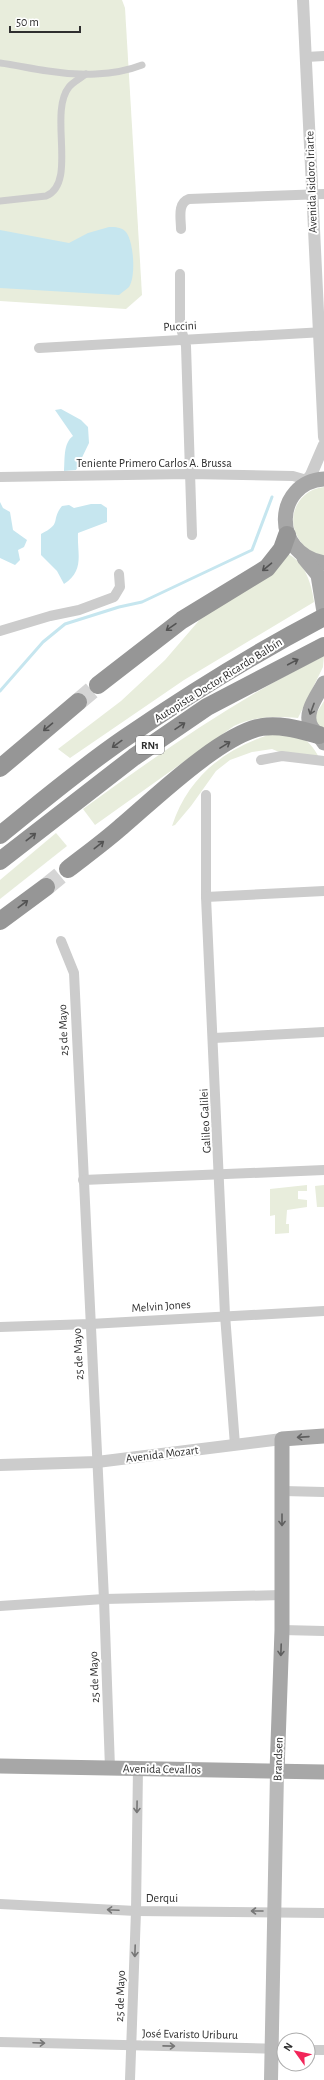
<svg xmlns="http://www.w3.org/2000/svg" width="324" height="2080" font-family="'Alegreya Sans',sans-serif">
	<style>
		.green { fill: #e8eddc }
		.water { fill: #c6e6ef }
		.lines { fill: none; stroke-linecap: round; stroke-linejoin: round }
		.stream { stroke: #c6e6ef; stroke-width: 3 }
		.motorway-tunnel { stroke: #d5d5d5; stroke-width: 18; stroke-dasharray: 18 9; stroke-linecap: butt }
		.pedestrian { stroke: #ccc; stroke-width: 7 }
		.minor { stroke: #ccc; stroke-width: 10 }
		.tertiary { stroke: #ccc; stroke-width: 12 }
		.secondary { stroke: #b9b9b9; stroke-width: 14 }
		.primary { stroke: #a7a7a7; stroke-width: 15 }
		.motorway { stroke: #969696; stroke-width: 18 }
		.oneway { stroke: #535353 }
		.oneway2 { stroke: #5f5f5f }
		.oneway3 { stroke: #767676 }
		.labels { text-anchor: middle; stroke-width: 4; stroke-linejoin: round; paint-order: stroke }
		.shield { fill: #fff; stroke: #6d6d6d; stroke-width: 1 }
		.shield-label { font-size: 11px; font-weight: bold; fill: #2f2f2f }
		.street-label { font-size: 12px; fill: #2f2f2f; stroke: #fff }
	</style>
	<rect width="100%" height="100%" fill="#fff"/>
	<g class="green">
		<path d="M0,0H122L125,8L142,295L126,309L0,301Z"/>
		<path d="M324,487V556C319,554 311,553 307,549C304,548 302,545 301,542C284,521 296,490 324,487Z"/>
		<path d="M288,554C305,562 312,585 314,602L184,680L70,758L58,749L121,701L165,660L202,617Z"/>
		<path d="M324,656L323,667L298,718C274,716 256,716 234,726L95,825L83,809C160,753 238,698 324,656Z"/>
		<path d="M324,701V730L316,723V714Z"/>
		<path d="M271,734C298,736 306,733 320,759L284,754L272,749L252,752L230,760L216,771L191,806L175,825L172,826C188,777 224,749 271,734Z"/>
		<path d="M56,833L67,846L0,899V880Z"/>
		<path d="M307,1185V1191H298V1199L307,1200V1207L287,1210L286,1224H289V1233L275,1234V1215L270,1216V1189Z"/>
		<path d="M324,1185V1207H317L315,1186Z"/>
	</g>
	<g class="water">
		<path d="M109,227C116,227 121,227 126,232C134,242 136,277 129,287C126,290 122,292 119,295L0,288V230L69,243L88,233Z"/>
		<path d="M61,409L81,420L88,427L89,443L76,470L64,471C65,460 63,443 73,436L55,410Z"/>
		<path d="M0,502L3,508L10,512L13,530L27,540L24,547L18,550L20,560L15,565L0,558Z"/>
		<path d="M91,504H101L107,508V522L78,533C77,554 85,570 64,584L57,571L41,555V534C63,523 50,521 62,506L69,505L74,508Z"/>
	</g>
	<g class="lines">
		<path class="stream" d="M0,691L43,642L65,624L119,607L142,602L252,550L272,497"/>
		<g class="motorway-tunnel">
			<path d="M78,702L98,685"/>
			<path d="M46,887L68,869"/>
		</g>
		<g class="pedestrian">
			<path d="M0,63C16,65 32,69 48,71C78,76 114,76 142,65"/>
			<path d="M0,201L46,196C78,183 48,113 69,87C73,82 81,78 86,74"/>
		</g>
		<g class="minor">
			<path d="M306,57L324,56"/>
			<path d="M181,229C181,219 177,203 189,199L324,194"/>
			<path d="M180,274V325L186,346L192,535"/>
			<path d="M39,348L324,332"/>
			<path d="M0,477L189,474L293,476L307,480"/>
			<path d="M0,631L50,616L79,610L114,597L120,587L119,574"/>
			<path d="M261,760L282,756L324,761"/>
			<path d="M206,795V897L225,1315L235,1445"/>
			<path d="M206,897L324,891"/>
			<path d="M61,941L74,973L104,1599L110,1768"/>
			<path d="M214,1038L324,1032"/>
			<path d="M83,1180L324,1170"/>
			<path d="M0,1327L90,1324L324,1311"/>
			<path d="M283,1491L324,1492"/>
			<path d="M0,1606L104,1599L282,1595"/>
			<path d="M282,1630L324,1631"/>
			<path d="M0,1904L136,1911L324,1913"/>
			<path d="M0,2042L284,2049"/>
			<path d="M308,2050H324"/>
			<path d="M130,2080L136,1911L138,1768"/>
		</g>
		<g class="tertiary">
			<path d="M303,0L324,437"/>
			<path d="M301,487L311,475L324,445"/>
			<path d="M0,1465L97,1462L282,1439"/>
		</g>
		<path class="secondary" d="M271,2080L277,1772"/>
		<g class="primary">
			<path d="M324,479C275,482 270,553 324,563"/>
			<path d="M304,558L318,575L324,612"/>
			<path d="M324,683C318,695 302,714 312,728C316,734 321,737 324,743"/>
			<path d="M0,1766L324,1772"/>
			<path d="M277,1772L282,1630V1439L324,1436"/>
		</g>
		<g class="motorway">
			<path d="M98,685L182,620L267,568L282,549L287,535"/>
			<path d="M0,768L78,702"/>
			<path d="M0,835C41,802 81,768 125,738C189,694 255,653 324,617"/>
			<path d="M0,861L134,757L207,707L324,646"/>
			<path d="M68,869C86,855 104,842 121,827C153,800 221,734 262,727C281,724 300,730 319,735"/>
			<path d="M0,921L46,887"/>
		</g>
	</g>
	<defs><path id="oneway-shaft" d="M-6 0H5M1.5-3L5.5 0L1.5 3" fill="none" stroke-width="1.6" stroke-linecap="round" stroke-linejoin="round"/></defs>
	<g class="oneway">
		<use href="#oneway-shaft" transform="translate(267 567) rotate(140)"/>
		<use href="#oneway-shaft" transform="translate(171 627) rotate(145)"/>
		<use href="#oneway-shaft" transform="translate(293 662) rotate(-28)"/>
		<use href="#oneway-shaft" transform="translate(180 726) rotate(-34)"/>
		<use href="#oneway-shaft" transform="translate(48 727) rotate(140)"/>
		<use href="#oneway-shaft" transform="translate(117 744) rotate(144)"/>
		<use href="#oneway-shaft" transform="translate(225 745) rotate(-32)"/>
		<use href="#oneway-shaft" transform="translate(31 837) rotate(-38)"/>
		<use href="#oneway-shaft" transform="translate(99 845) rotate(-38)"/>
		<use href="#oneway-shaft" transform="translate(23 904) rotate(-37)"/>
	</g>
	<g class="oneway2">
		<use href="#oneway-shaft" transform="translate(312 709) rotate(110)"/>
		<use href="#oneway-shaft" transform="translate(303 1437) rotate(176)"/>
		<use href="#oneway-shaft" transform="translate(282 1520) rotate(90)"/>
		<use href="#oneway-shaft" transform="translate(281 1650) rotate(92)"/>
	</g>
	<g class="oneway3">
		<use href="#oneway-shaft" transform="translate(137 1807) rotate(91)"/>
		<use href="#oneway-shaft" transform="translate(113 1910) rotate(-177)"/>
		<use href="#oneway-shaft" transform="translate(257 1911) rotate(-180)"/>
		<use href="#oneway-shaft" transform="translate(135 1951) rotate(92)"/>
		<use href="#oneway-shaft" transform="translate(39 2043) rotate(2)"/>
		<use href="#oneway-shaft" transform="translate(169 2046) rotate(1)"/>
	</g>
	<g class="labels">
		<rect class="shield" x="136" y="736" width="28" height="18" rx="3"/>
		<g class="shield-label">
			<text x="150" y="749">RN1</text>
		</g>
		<g class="street-label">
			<text transform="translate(311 182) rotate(-92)" y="4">Avenida Isidoro Iriarte</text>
			<text transform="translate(180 326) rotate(-3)" y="4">Puccini</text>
			<text x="154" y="467">Teniente Primero Carlos A. Brussa</text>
			<text transform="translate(218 680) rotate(-32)" y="4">Autopista Doctor Ricardo Balbín</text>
			<text transform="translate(63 1030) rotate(-92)" y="4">25 de Mayo</text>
			<text transform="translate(205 1121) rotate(-93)" y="4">Galileo Galilei</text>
			<text transform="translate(161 1306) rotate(-4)" y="4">Melvin Jones</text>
			<text transform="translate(78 1354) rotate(-93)" y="4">25 de Mayo</text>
			<text transform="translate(162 1454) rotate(-7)" y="4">Avenida Mozart</text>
			<text transform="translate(94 1677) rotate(-92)" y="4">25 de Mayo</text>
			<text transform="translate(278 1759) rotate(-88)" y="4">Brandsen</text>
			<text transform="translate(162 1769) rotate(1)" y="4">Avenida Cevallos</text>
			<text x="162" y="1902">Derqui</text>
			<text transform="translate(120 1996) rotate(-88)" y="4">25 de Mayo</text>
			<text transform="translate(190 2034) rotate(1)" y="4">José Evaristo Uriburu</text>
		</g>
	</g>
	<g transform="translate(296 2052) rotate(303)"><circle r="19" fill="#ffffff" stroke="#acacac"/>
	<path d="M0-3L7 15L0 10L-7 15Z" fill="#f22559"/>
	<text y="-6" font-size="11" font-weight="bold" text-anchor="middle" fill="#2f2f2f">N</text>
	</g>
	<path d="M10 26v6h70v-6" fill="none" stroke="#2f2f2f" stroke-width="2"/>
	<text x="16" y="26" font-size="12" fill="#2f2f2f" stroke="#ffffff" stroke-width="3" paint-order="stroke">50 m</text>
</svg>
